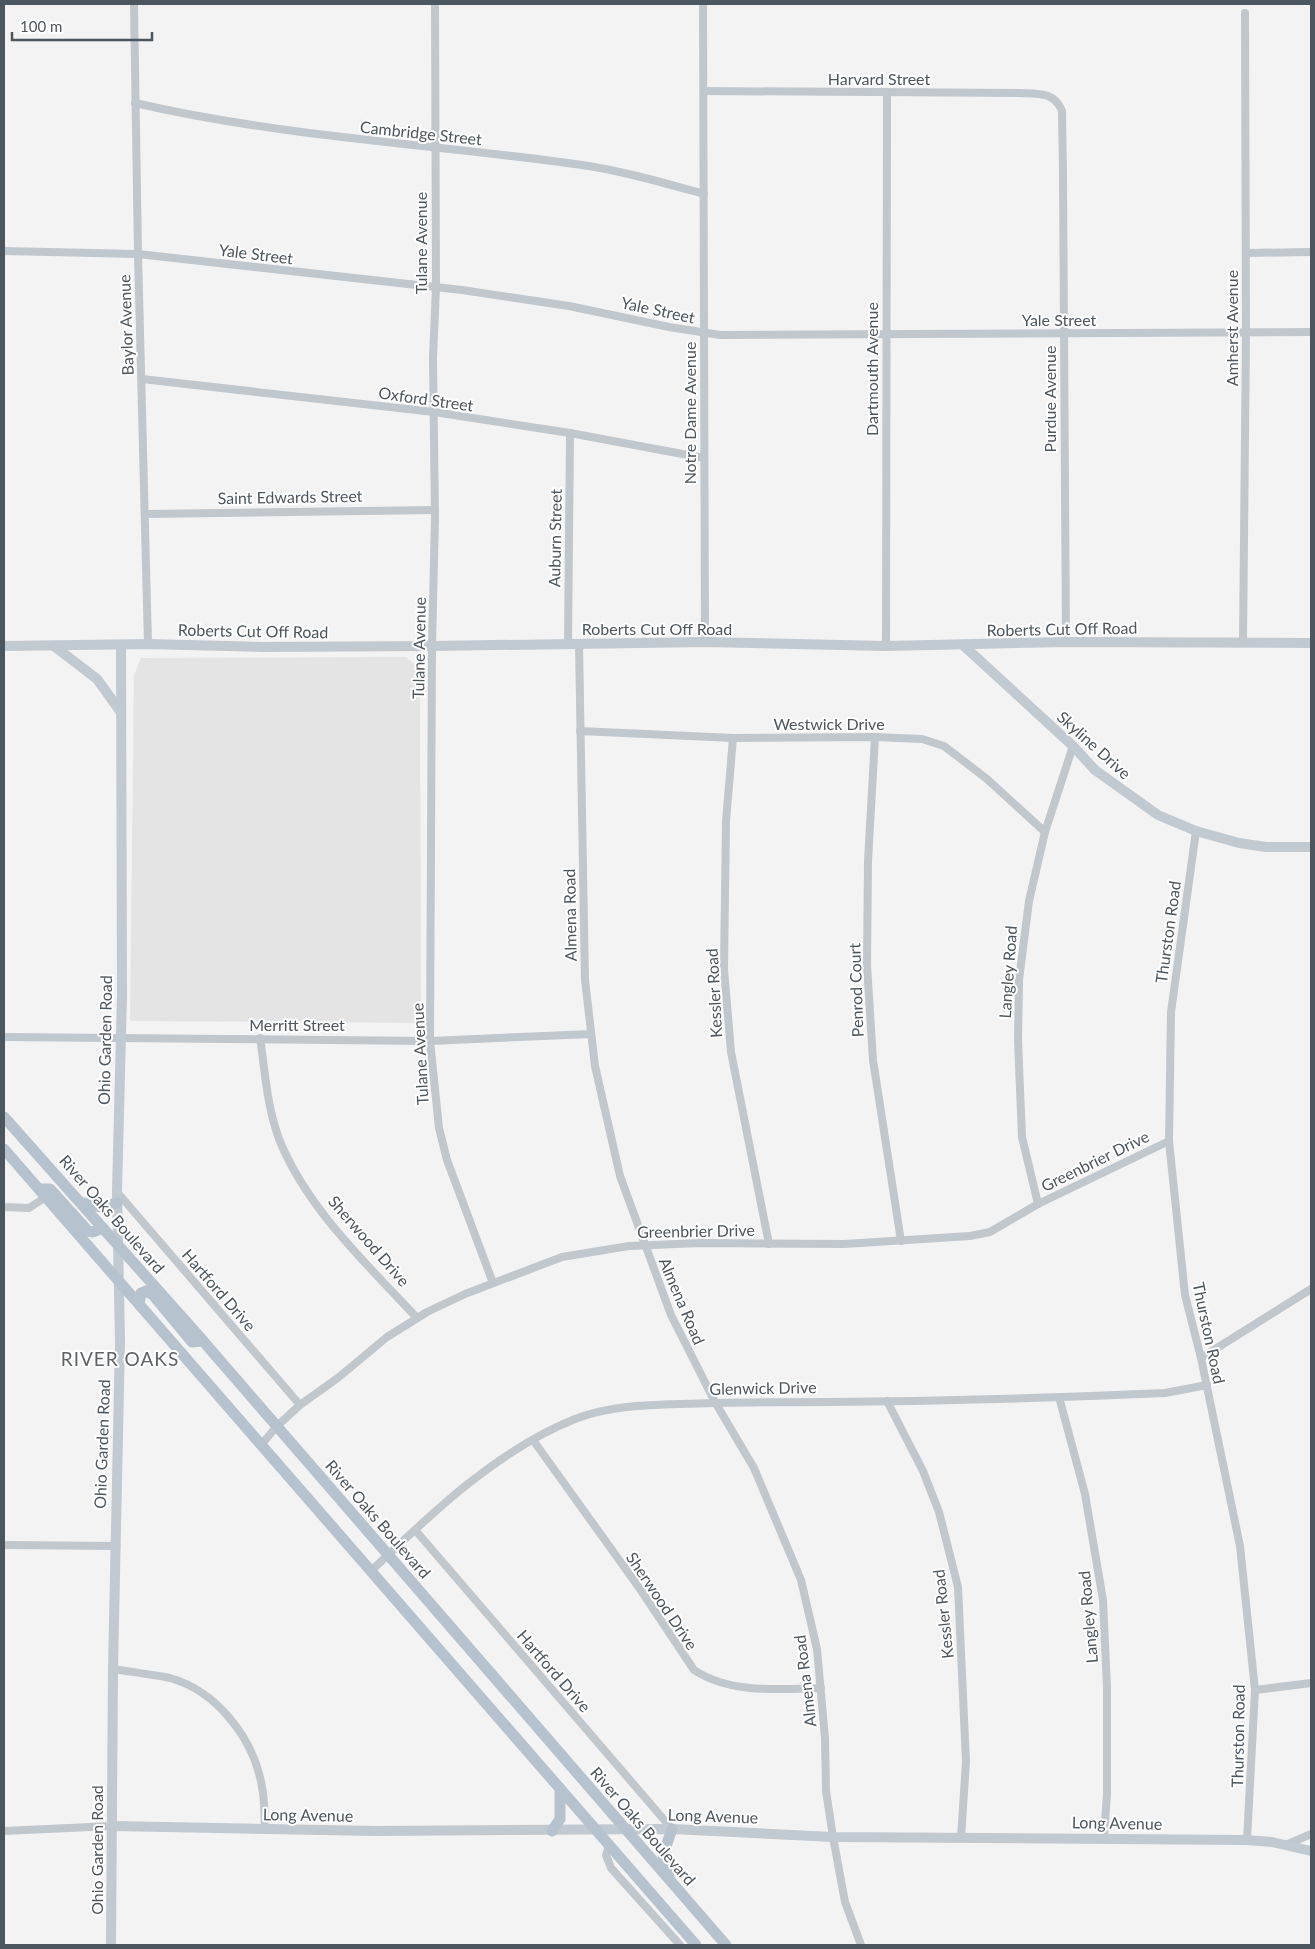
<svg xmlns="http://www.w3.org/2000/svg" width="1315" height="1949" font-family="Lato,sans-serif">
	<style>
		.education { fill: #e5e4e4 }
		.lines { fill: none; stroke-linecap: round; stroke-linejoin: round }
		.street { stroke: #c0c7cd; stroke-width: 8 }
		.secondary { stroke: #c1c9d1; stroke-width: 10 }
		.primary { stroke: #b6c2cd; stroke-width: 11 }
		.labels { text-anchor: middle; stroke-width: 4; stroke-linejoin: round; paint-order: stroke }
		.street-label { font-size: 16px; fill: #4c565e; stroke: #fff }
		.quarter-label { font-size: 19px; letter-spacing: 1px; fill: #5f6366; stroke: #fff }
	</style>
	<rect width="100%" height="100%" fill="#f4f3f3"/>
	<path class="education" d="M406,657L420,669L421,1023L130,1021L134,675L141,658Z"/>
	<g class="lines">
		<g class="street">
			<path d="M134,4L138,254L148,644"/>
			<path d="M435,4L436,288L433,357L435,518L432,646L430,1041L439,1128L447,1160L493,1283"/>
			<path d="M703,4L705,642"/>
			<path d="M704,91L1019,93C1037,94 1054,91 1062,111L1063,174L1066,642"/>
			<path d="M135,103C282,137 433,144 582,165C623,171 664,183 704,194"/>
			<path d="M4,251L138,254L462,290L569,306L669,327L720,335L1311,332"/>
			<path d="M1246,253L1311,252"/>
			<path d="M142,379L434,412L570,433L704,458"/>
			<path d="M146,514L435,510"/>
			<path d="M1243,643L1246,332L1245,13"/>
			<path d="M568,644L570,433"/>
			<path d="M579,644L585,980L595,1066L620,1176L671,1315L715,1402L754,1468L801,1580L817,1649L825,1738L826,1791L833,1837L845,1902L861,1945"/>
			<path d="M886,646L887,92"/>
			<path d="M580,731L733,738L875,737L922,739L944,746L987,779L1045,832"/>
			<path d="M875,737L868,861L867,965L873,1060L901,1241"/>
			<path d="M733,738L726,821L724,969L731,1052L769,1244"/>
			<path d="M1196,831L1171,1012L1169,1141L1185,1295L1201,1358L1240,1546L1255,1690L1247,1840"/>
			<path d="M4,1037L430,1041L591,1034"/>
			<path d="M260,1038C265,1071 267,1107 279,1139C307,1209 367,1264 417,1318"/>
			<path d="M117,1192L300,1405"/>
			<path d="M1038,1204L1022,1137L1018,1041L1019,980L1029,901L1045,832L1073,746"/>
			<path d="M4,1207L29,1208L46,1197"/>
			<path d="M1201,1358L1311,1289"/>
			<path d="M1059,1397L1085,1494L1103,1600L1107,1688V1794L1104,1837"/>
			<path d="M887,1401L923,1471L939,1512L958,1587L966,1762L961,1837"/>
			<path d="M533,1440L640,1589L694,1670C730,1694 779,1689 821,1688"/>
			<path d="M261,1445L277,1426L300,1405L339,1377L387,1337L427,1312L465,1294L562,1257L629,1246L700,1243L844,1244L970,1236L990,1232L1038,1204L1169,1141"/>
			<path d="M416,1531L672,1829"/>
			<path d="M4,1545L115,1546"/>
			<path d="M371,1571C431,1514 497,1450 575,1419C609,1406 644,1405 680,1404C730,1402 779,1402 829,1402C941,1401 1053,1398 1165,1393L1207,1385"/>
			<path d="M113,1669C131,1672 151,1674 170,1678C217,1691 254,1739 262,1787C265,1800 264,1815 265,1829"/>
			<path d="M1255,1690L1311,1683"/>
			<path d="M4,1831L112,1826"/>
			<path d="M1288,1844L1311,1834"/>
			<path d="M609,1846L606,1855L611,1868L680,1945"/>
		</g>
		<g class="secondary">
			<path d="M963,645L1073,746L1095,770L1158,815L1196,831L1239,843L1266,847H1311"/>
			<path d="M4,646L148,644L262,647L432,646L705,642L886,646L1066,642L1311,643"/>
			<path d="M54,646L97,679L120,711"/>
			<path d="M112,1826L376,1831L672,1829L833,1837L1247,1840L1272,1842L1311,1851"/>
			<path d="M111,1945L113,1669L120,1341L117,1192L122,995L121,645"/>
		</g>
		<g class="primary">
			<path d="M4,1117L197,1334L726,1945"/>
			<path d="M4,1149L696,1945"/>
			<path d="M40,1189H50L88,1231L93,1232L103,1228"/>
			<path d="M83,1203L102,1207L117,1203"/>
			<path d="M139,1304L141,1293L146,1291L153,1295L192,1342L203,1341"/>
			<path d="M552,1831L560,1819V1789"/>
			<path d="M669,1876L663,1855L672,1829"/>
		</g>
	</g>
	<g class="labels">
		<g class="street-label">
			<text x="879" y="85">Harvard Street</text>
			<text transform="translate(421 133) rotate(6)" y="6">Cambridge Street</text>
			<text transform="translate(421 243) rotate(-90)" y="6">Tulane Avenue</text>
			<text transform="translate(256 254) rotate(7)" y="6">Yale Street</text>
			<text transform="translate(658 310) rotate(12)" y="6">Yale Street</text>
			<text x="1059" y="326">Yale Street</text>
			<text transform="translate(126 325) rotate(-92)" y="6">Baylor Avenue</text>
			<text transform="translate(1232 328) rotate(-90)" y="6">Amherst Avenue</text>
			<text transform="translate(872 369) rotate(-90)" y="6">Dartmouth Avenue</text>
			<text transform="translate(426 399) rotate(8)" y="6">Oxford Street</text>
			<text transform="translate(1050 399) rotate(-90)" y="6">Purdue Avenue</text>
			<text transform="translate(690 413) rotate(-90)" y="6">Notre Dame Avenue</text>
			<text transform="translate(290 497) rotate(-1)" y="6">Saint Edwards Street</text>
			<text transform="translate(555 538) rotate(-89)" y="6">Auburn Street</text>
			<text x="657" y="635">Roberts Cut Off Road</text>
			<text transform="translate(1062 629) rotate(-1)" y="6">Roberts Cut Off Road</text>
			<text transform="translate(253 631) rotate(1)" y="6">Roberts Cut Off Road</text>
			<text transform="translate(419 648) rotate(-89)" y="6">Tulane Avenue</text>
			<text x="829" y="730">Westwick Drive</text>
			<text transform="translate(1094 745) rotate(42)" y="6">Skyline Drive</text>
			<text transform="translate(570 915) rotate(-91)" y="6">Almena Road</text>
			<text transform="translate(1168 932) rotate(-82)" y="6">Thurston Road</text>
			<text transform="translate(1008 972) rotate(-86)" y="6">Langley Road</text>
			<text transform="translate(856 990) rotate(-92)" y="6">Penrod Court</text>
			<text transform="translate(714 993) rotate(-93)" y="6">Kessler Road</text>
			<text x="297" y="1031">Merritt Street</text>
			<text transform="translate(105 1040) rotate(-89)" y="6">Ohio Garden Road</text>
			<text transform="translate(420 1054) rotate(-93)" y="6">Tulane Avenue</text>
			<text transform="translate(1095 1161) rotate(-26)" y="6">Greenbrier Drive</text>
			<text transform="translate(112 1214) rotate(49)" y="6">River Oaks Boulevard</text>
			<text transform="translate(696 1231) rotate(-1)" y="6">Greenbrier Drive</text>
			<text transform="translate(369 1241) rotate(49)" y="6">Sherwood Drive</text>
			<text transform="translate(219 1290) rotate(49)" y="6">Hartford Drive</text>
			<text transform="translate(682 1301) rotate(67)" y="6">Almena Road</text>
			<text transform="translate(1209 1333) rotate(78)" y="6">Thurston Road</text>
			<text transform="translate(763 1388) rotate(-1)" y="6">Glenwick Drive</text>
			<text transform="translate(102 1444) rotate(-88)" y="6">Ohio Garden Road</text>
			<text transform="translate(378 1519) rotate(49)" y="6">River Oaks Boulevard</text>
			<text transform="translate(662 1601) rotate(56)" y="6">Sherwood Drive</text>
			<text transform="translate(943 1614) rotate(-96)" y="6">Kessler Road</text>
			<text transform="translate(1088 1617) rotate(-95)" y="6">Langley Road</text>
			<text transform="translate(554 1671) rotate(49)" y="6">Hartford Drive</text>
			<text transform="translate(805 1681) rotate(-97)" y="6">Almena Road</text>
			<text transform="translate(1238 1736) rotate(-89)" y="6">Thurston Road</text>
			<text transform="translate(308 1815) rotate(1)" y="6">Long Avenue</text>
			<text transform="translate(713 1816) rotate(2)" y="6">Long Avenue</text>
			<text transform="translate(1117 1823) rotate(1)" y="6">Long Avenue</text>
			<text transform="translate(643 1826) rotate(49)" y="6">River Oaks Boulevard</text>
			<text transform="translate(97 1850) rotate(-90)" y="6">Ohio Garden Road</text>
		</g>
		<g class="quarter-label">
			<text x="120" y="1366">RIVER OAKS</text>
		</g>
	</g>
	<rect width="1315" height="1949" fill="none" stroke="#4c565e" stroke-width="10"/>
	<path d="M12 32v8h140v-8" fill="none" stroke="#4c565e" stroke-width="2.5"/>
	<text x="20" y="32" font-size="15" fill="#4c565e" stroke="#ffffff" stroke-width="4" paint-order="stroke">100 m</text>
</svg>
